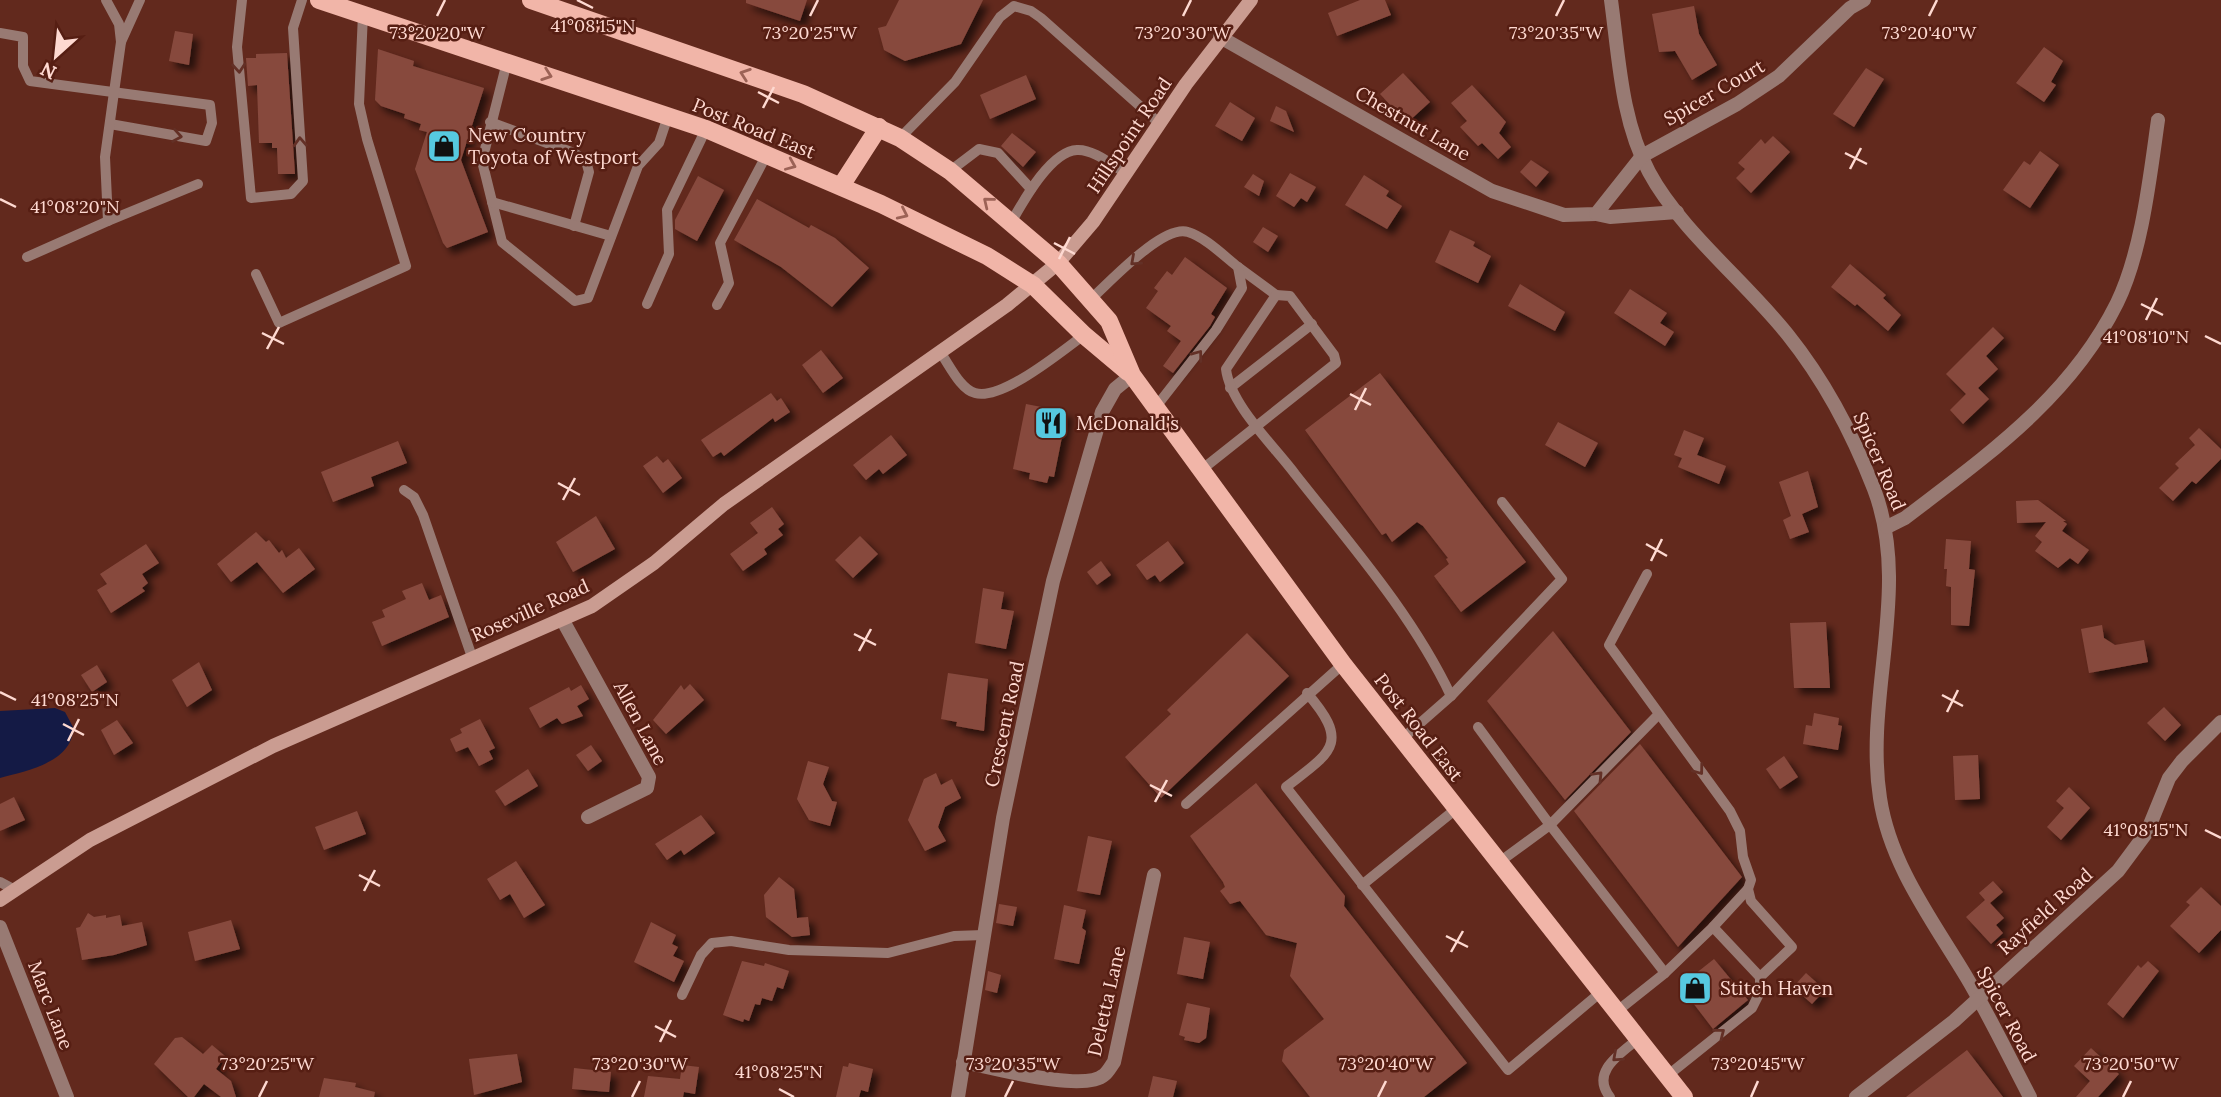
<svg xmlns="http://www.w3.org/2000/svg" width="2221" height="1097" font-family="Lora,serif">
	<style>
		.water { fill: #141a45 }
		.building { fill: #874a3e; filter: url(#shadow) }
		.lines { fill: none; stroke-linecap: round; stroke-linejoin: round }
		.lane { stroke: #987a73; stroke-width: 10 }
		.street { stroke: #987a73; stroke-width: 14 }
		.secondary { stroke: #ca9c91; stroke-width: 14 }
		.primary { stroke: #f1b5a8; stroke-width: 18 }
		.oneway { stroke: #633026 }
		.oneway2 { stroke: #9c6256 }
		.ticks { fill: none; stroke: #fed9d1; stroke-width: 2.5 }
		.labels { text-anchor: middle; stroke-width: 5; stroke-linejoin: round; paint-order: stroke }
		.street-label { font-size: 19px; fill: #fed9d1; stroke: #561e13 }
		.poi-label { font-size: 19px; fill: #fed9d1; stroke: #561e13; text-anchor: start }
		.ticks-label { font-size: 18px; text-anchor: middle; fill: #fed9d1; stroke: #561e13; stroke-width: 5; stroke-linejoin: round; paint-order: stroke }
	</style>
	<defs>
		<filter id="shadow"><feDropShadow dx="6" dy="6" stdDeviation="3.5" flood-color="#0009"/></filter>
	</defs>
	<rect width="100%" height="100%" fill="#62291d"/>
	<path class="water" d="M55,708L65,712L73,727C74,762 26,771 0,778V711Z"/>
	<g class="building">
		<path d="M746,0H807L800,21L746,3Z"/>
		<path d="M899,0H983L961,44L905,61L884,50L878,28L886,26Z"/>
		<path d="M1360,0H1385L1391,15L1337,36L1328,13Z"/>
		<path d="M1694,6L1699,34L1717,65L1692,80L1675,51L1659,52L1652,14Z"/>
		<path d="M175,31L193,34L189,65L169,61Z"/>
		<path d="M2044,47L2063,61L2051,82L2056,85L2044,102L2016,83Z"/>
		<path d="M378,49L414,61L413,66L484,88L461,160L488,232L447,248L443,243L415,169L427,132L419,130L421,124L404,118L405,114L381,106L375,100Z"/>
		<path d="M287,53L295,174H278L277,148H272V143H259L257,85L248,86L246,58H256V54Z"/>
		<path d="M1866,68L1884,79L1854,127L1833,114Z"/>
		<path d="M1403,73L1430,102L1407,123L1380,94Z"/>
		<path d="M1026,75L1036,99L990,119L980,95Z"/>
		<path d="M1472,85L1506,122L1499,133L1511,147L1498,159L1482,143L1478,146L1460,127L1467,121L1451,103Z"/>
		<path d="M1230,102L1255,118L1242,141L1215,126Z"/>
		<path d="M1276,106L1286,111L1294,132L1270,121Z"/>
		<path d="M1012,133L1036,152L1023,167L1001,146Z"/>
		<path d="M1773,136L1790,152L1751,193L1736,178L1745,169L1738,163L1761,139L1765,144Z"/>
		<path d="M2040,151L2059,165L2030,208L2003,190L2024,161L2030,165Z"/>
		<path d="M1531,160L1549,172L1536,187L1520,172Z"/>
		<path d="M1290,173L1316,187L1307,202L1301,198L1294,207L1276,196Z"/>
		<path d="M1253,174L1264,181L1259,196L1244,187Z"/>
		<path d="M1364,175L1389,191L1386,196L1402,206L1387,229L1345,205Z"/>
		<path d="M698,176L724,190L697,241L675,229V220Z"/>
		<path d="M757,199L809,228L811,225L835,238L869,268L832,307L781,267L734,240Z"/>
		<path d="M1263,227L1278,236L1268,252L1253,242Z"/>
		<path d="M1450,230L1475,242L1473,246L1491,256L1478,283L1435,262Z"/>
		<path d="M1185,257L1227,288L1211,314L1215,317L1210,326L1173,373L1163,366L1181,341L1167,331L1171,326L1146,308L1158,291L1154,288L1167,271L1172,275Z"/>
		<path d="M1850,264L1886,295L1883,298L1901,315L1888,331L1857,304L1855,306L1831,287Z"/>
		<path d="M1520,284L1565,312L1555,331L1508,306Z"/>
		<path d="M1630,289L1667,313L1660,323L1674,332L1665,346L1614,313Z"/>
		<path d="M1993,327L2004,338L1986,356L1998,369L1978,388L1989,399L1963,424L1950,410L1966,394L1946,374Z"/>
		<path d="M821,350L843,378L823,393L802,365Z"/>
		<path d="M1380,373L1526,562L1461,612L1434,576L1449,564L1446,559L1448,558L1423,526L1417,522L1392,542L1386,533L1382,535L1305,430Z"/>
		<path d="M771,393L777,401L781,398L790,412L775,422L773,418L724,456L721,452L713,457L701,440Z"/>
		<path d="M1026,404L1067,412L1054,477L1049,476L1047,483L1029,479L1030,473L1013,469Z"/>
		<path d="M1558,422L1598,443L1585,467L1545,445Z"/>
		<path d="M2199,428L2221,449V459L2196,484L2192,481L2173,501L2159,488L2179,468L2175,464L2195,445L2189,438Z"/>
		<path d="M1684,430L1704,438L1697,455L1726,466L1719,484L1678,467L1682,458L1674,455Z"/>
		<path d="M891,435L907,455L883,474L879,469L866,480L853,465Z"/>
		<path d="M398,441L407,463L371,477L374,486L333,502L321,472Z"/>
		<path d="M657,456L663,463L668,459L682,478L663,493L643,466Z"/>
		<path d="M1808,471L1818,507L1802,514L1809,532L1790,539L1783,520L1791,516L1779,482Z"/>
		<path d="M2038,500L2066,521H2063L2067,524L2062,531L2089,550L2078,564L2070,558L2058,568L2035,551L2042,542L2035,536L2046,522L2017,523L2016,501Z"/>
		<path d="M772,507L784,524L778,529L783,535L764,549L767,554L743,571L730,554L758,533L750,523Z"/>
		<path d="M596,516L615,549L573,572L556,542Z"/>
		<path d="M256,532L266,542L269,540L279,553L282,550L286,558L299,548L315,569L283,593L257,562L231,582L217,564Z"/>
		<path d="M860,536L878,554L853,578L835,560Z"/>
		<path d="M1946,539L1971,541L1969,569L1975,570L1969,626L1951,625V587L1946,586L1947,569H1944Z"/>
		<path d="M1168,541L1184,563L1160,582L1155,575L1147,580L1136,565Z"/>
		<path d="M146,544L159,563L142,574L148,583L142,588L145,591L111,613L97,590L107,584L100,574Z"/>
		<path d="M1101,561L1111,575L1097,585L1087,572Z"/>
		<path d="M422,583L429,600L441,595L449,617L382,646L372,622L385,617L382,610L406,599L402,591Z"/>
		<path d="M983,588L1004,592L1001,609L1014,611L1006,649L975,643Z"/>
		<path d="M1826,622L1830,688H1794L1790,623Z"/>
		<path d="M2102,625L2104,638L2115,645L2144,640L2148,662L2089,673L2081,629Z"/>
		<path d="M1553,631L1631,732L1565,800L1487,701Z"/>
		<path d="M1247,633L1289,676L1161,798L1125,757L1171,714L1167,710Z"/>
		<path d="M199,662L212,690L187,707L172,680Z"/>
		<path d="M97,665L107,682L92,692L81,675Z"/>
		<path d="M948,673L988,679L984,731L956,726L957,722L941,719Z"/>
		<path d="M690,684L704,700L666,734L653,720L681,685L684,690Z"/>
		<path d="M581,685L589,699L577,706L583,716L562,724L557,718L540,728L529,708L569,687L571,691Z"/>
		<path d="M2164,707L2181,725L2165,741L2147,723Z"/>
		<path d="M1814,713L1839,718L1838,725L1842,726L1838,750L1803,744L1806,725L1812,726Z"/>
		<path d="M480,719L495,748L489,751L493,759L479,766L468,747L456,752L450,739L462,733L460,729Z"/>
		<path d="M117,720L133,743L114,755L101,730Z"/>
		<path d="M1640,744L1742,877L1678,947L1574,811Z"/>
		<path d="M591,745L602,761L588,771L576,755Z"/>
		<path d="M1978,755L1980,799L1955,800L1953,756Z"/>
		<path d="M1784,756L1798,777L1780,789L1766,769Z"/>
		<path d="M808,761L829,767L823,784L832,801L837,802L830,826L809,820L797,799Z"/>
		<path d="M528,769L538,786L505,806L495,791Z"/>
		<path d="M936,773L941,785L952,779L961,798L945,807L938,827L946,841L925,851L908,820L924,779Z"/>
		<path d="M1256,783L1345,896L1344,906L1467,1063L1424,1097H1310L1282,1061L1284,1050L1324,1019L1290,976L1297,943L1266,935L1240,901L1230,904L1220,891L1225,887L1223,882L1190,836Z"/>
		<path d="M2069,787L2090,808L2061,840L2047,827L2064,808L2056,801Z"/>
		<path d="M14,797L25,820L0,831V804Z"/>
		<path d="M357,811L366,834L324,850L315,827Z"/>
		<path d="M701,815L715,833L684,855L681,850L667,860L655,844Z"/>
		<path d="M1088,836L1112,841L1100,895L1077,891Z"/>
		<path d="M516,861L545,905L524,918L510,894L500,900L487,879Z"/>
		<path d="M779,877L794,889L797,918L808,917L810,935L792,937L766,917L764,895Z"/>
		<path d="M1993,881L2003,892L1990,903L2004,918L1996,925L2003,933L1991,944L1966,917L1985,900L1979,893Z"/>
		<path d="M2201,887L2221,906V930L2199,953L2170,926L2190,905L2186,902Z"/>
		<path d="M999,904L1017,907L1013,926L996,923Z"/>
		<path d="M1064,905L1086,910L1082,928L1086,931L1079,964L1054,959Z"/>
		<path d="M88,913L94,917L106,915V918L120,915L122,926L142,922L147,945L114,955L82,960L76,928L80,927Z"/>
		<path d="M231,920L240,949L195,961L188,932Z"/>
		<path d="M651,922L676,935L672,944L678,947L673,956L684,961L674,982L634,962Z"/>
		<path d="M1184,937L1210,942L1203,979L1177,974Z"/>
		<path d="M1714,959L1748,1000L1713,1029L1680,986Z"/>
		<path d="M742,961L764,966L765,963L789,971L783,989L777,987L772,1001L762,998L760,1005L755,1004L749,1021L744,1019L743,1022L723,1015Z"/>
		<path d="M2148,961L2159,971L2123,1018L2107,1004L2138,965L2141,968Z"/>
		<path d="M988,971L1001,975L997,993L985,990Z"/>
		<path d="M1806,973L1825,990L1812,1004L1793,987Z"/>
		<path d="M1187,1003L1210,1008L1206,1038L1199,1043L1184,1040L1185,1037L1179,1035Z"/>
		<path d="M182,1037L203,1054L212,1045L225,1056L216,1069L231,1081L236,1097H221L204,1084L194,1097H188L154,1064L175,1038Z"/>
		<path d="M2091,1048L2119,1074L2098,1097H2076L2090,1081L2074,1066Z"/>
		<path d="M1967,1050L2003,1097H1906Z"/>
		<path d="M517,1054L522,1082L474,1095L469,1059Z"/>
		<path d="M849,1063L873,1069L868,1092L861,1090L859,1097H836L843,1066L848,1067Z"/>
		<path d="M682,1065L699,1067L695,1094L684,1092L683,1097H644L648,1076L680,1079Z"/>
		<path d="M574,1068L611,1072L609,1092L572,1089Z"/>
		<path d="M1153,1076L1177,1081L1173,1097H1148Z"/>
		<path d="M324,1078L356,1083L355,1087L375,1092L374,1097H319Z"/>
	</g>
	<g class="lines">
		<g class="lane">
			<path d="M106,0L119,24L121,42L140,0"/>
			<path d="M242,0L237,47L251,198L291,194L303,181L293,28L302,0"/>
			<path d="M0,33L23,37V66L30,81L210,105L212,123L206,141L110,124"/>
			<path d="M507,62L482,161L502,242L575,301L588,298L638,166L659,143L668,116"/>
			<path d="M490,122L574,153L586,161L589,172L574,226"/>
			<path d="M900,138L955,82L1000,17L1014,6L1031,11L1041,18L1159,123"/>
			<path d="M950,171L979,149L998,153L1031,189"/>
			<path d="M492,202L611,236"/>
			<path d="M108,221L198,184"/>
			<path d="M1012,221C1024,200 1051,151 1077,150C1094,149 1113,166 1127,174"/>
			<path d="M27,257L108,221L105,157L121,42"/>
			<path d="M1238,267L1276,295"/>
			<path d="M256,274L279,323L406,266L367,139L359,104L363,14"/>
			<path d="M1091,299C1110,282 1163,224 1188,232C1205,237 1224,256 1238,267L1242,288L1216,330L1155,408"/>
			<path d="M647,304L669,254L667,210L706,129"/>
			<path d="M717,305L729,283L720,243L767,154"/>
			<path d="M940,352C949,364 960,389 975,393C1002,401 1062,351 1084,335"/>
			<path d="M1230,388L1312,324"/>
			<path d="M1200,471L1336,363L1334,355L1290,296L1276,295L1226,369C1230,404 1274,446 1295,474C1351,545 1412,614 1451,696"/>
			<path d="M404,490L414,497L423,515L472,657"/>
			<path d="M1647,574L1609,645L1730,811L1740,831L1743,857L1751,880L1748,889L1751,901L1792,947L1760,977"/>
			<path d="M1307,693C1351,744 1331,752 1286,787L1508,1070L1601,992"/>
			<path d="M1478,727L1550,825L1657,716"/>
			<path d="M1402,739L1451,696L1562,579L1502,502"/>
			<path d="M1186,804L1343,664"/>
			<path d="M1498,863L1550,825L1665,973"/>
			<path d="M0,882L13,889"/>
			<path d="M1362,885L1456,809"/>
			<path d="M1713,927L1748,889"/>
			<path d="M682,995L701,955L712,943L731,941L789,950L888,953L954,936L984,935"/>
			<path d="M1616,1012L1665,973L1713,927L1760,977V992L1752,1008L1667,1076"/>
			<path d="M1610,1097C1590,1072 1620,1054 1638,1039"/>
		</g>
		<g class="street">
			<path d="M1611,0C1619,58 1621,120 1649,172C1680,230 1746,282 1788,335C1824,380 1853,435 1874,489C1912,589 1864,695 1880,798C1890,865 1933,921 1967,978C1990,1017 2009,1057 2030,1097"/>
			<path d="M1220,37L1492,191L1564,215L1596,214L1642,156L1737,104L1779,76L1850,8L1864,0"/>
			<path d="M1596,214L1610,217L1677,212"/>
			<path d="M1887,527L1905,518C1986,456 2070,398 2117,303C2142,252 2150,176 2158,120"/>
			<path d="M562,619L649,777L647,788L588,817"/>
			<path d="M0,927L67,1097"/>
			<path d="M963,1062C991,1067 1084,1093 1104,1075C1108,1072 1111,1066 1114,1062L1154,875"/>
			<path d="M958,1097L1003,818L1053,581L1102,412L1115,389L1132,375"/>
			<path d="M1856,1097L1954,1021L2118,871L2147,832L2169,778L2182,761L2221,722"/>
		</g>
		<path class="secondary" d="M0,900L90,840L273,746L592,606L654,563L724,504L1007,305L1058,263L1093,222L1186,84L1251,0"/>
		<g class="primary">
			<path d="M319,0L706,129L881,204L987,256L1033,285L1084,335L1128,372"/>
			<path d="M531,0L803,94L900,138L950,171L1058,263L1109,321L1132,375L1343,664L1684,1097"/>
			<path d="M841,186L879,127"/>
		</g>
	</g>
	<defs><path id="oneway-chevron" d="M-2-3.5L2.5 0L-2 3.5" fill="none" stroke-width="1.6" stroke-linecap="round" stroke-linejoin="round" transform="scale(1.75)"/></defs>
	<g class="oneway">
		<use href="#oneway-chevron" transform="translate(239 68) rotate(85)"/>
		<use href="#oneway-chevron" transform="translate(177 136) rotate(10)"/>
		<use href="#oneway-chevron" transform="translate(300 142) rotate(-93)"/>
		<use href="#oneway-chevron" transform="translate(1135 261) rotate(138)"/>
		<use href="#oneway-chevron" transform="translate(1198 355) rotate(-53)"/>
		<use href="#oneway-chevron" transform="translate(1699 770) rotate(53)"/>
		<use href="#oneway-chevron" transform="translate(1598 776) rotate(-46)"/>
		<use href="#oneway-chevron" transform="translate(1720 1033) rotate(-38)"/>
		<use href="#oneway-chevron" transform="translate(1617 1057) rotate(138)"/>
	</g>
	<g class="oneway2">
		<use href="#oneway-chevron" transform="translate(745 74) rotate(-161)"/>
		<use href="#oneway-chevron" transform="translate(547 75) rotate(19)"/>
		<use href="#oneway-chevron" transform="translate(791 165) rotate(23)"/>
		<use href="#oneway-chevron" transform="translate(988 202) rotate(-141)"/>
		<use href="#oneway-chevron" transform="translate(903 214) rotate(25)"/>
	</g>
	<path class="ticks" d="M577,0L593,8M437,16L445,0M810,16L818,0M1183,16L1191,0M1556,16L1564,0M1929,16L1937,0M758,92L779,103M763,108L774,87M1845,153L1867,164M1850,169L1861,148M0,199L16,207M1054,243L1075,254M1059,259L1070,237M2141,304L2163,315M2146,320L2157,298M262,333L284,344M2205,336L2221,344M267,349L279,327M1350,394L1371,405M1355,410L1366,388M558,483L580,495M563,500L575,478M1646,544L1667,556M1651,561L1662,539M854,634L876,645M859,651L871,629M0,692L16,700M1942,695L1963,706M1947,712L1958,690M63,724L84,735M68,741L79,719M1150,785L1172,796M1155,802L1167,780M2205,830L2221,838M359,875L380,886M364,891L375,870M1446,936L1468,947M1451,952L1463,931M655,1026L676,1037M660,1042L671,1020M779,1089L794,1097M259,1097L267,1081M632,1097L640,1081M1005,1097L1013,1081M1378,1097L1386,1081M1751,1097L1758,1081M2123,1097L2131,1081"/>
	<defs>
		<g id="shop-square" transform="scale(1.75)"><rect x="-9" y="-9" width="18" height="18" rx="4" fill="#56c9e0" stroke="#561e13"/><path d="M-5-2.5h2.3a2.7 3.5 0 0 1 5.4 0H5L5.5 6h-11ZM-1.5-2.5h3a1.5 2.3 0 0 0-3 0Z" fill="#111"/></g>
		<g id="restaurant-square" transform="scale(1.75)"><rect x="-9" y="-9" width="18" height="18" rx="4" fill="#56c9e0" stroke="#561e13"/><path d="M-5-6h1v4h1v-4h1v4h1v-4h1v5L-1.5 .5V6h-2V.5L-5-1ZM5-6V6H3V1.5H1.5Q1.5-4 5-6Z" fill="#111"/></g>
	</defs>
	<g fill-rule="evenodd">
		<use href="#shop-square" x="444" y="146"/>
		<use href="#restaurant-square" x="1051" y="423"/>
		<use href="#shop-square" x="1695" y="988"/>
	</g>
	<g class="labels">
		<g class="street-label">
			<text transform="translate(1714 92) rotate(-30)" y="7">Spicer Court</text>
			<text transform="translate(1413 123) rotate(30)" y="7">Chestnut Lane</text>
			<text transform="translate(754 128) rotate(22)" y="7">Post Road East</text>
			<text transform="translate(1129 135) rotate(-56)" y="7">Hillspoint Road</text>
			<text transform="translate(1880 461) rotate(67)" y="7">Spicer Road</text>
			<text transform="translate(530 610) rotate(-24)" y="7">Roseville Road</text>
			<text transform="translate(641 723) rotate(62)" y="7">Allen Lane</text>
			<text transform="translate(1004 724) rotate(-78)" y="7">Crescent Road</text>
			<text transform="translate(1419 727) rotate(52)" y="7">Post Road East</text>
			<text transform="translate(2045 911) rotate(-42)" y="7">Rayfield Road</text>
			<text transform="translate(1106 1001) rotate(-77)" y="7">Deletta Lane</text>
			<text transform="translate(51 1005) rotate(69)" y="7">Marc Lane</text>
			<text transform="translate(2007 1014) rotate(62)" y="7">Spicer Road</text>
		</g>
		<g class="poi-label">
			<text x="468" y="142">New Country<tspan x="468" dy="22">Toyota of Westport</tspan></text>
			<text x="1076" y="430">McDonald's</text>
			<text x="1720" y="995">Stitch Haven</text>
		</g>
	</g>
	<g class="ticks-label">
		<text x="593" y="32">41°08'15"N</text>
		<text x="437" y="39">73°20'20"W</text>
		<text x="810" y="39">73°20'25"W</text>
		<text x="1183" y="39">73°20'30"W</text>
		<text x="1556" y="39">73°20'35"W</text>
		<text x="1929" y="39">73°20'40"W</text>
		<text x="75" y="213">41°08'20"N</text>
		<text x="2146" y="343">41°08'10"N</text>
		<text x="75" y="706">41°08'25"N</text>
		<text x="2146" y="836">41°08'15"N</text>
		<text x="267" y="1070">73°20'25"W</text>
		<text x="640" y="1070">73°20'30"W</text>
		<text x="1013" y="1070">73°20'35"W</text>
		<text x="1386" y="1070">73°20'40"W</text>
		<text x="1758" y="1070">73°20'45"W</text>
		<text x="2131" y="1070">73°20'50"W</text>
		<text x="779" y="1078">41°08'25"N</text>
	</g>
	<g transform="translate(56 56) rotate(207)" stroke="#561e13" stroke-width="5" paint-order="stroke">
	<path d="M0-5L12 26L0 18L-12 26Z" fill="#fed9d1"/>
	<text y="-10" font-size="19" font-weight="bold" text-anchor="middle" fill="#fed9d1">N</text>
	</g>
</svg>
